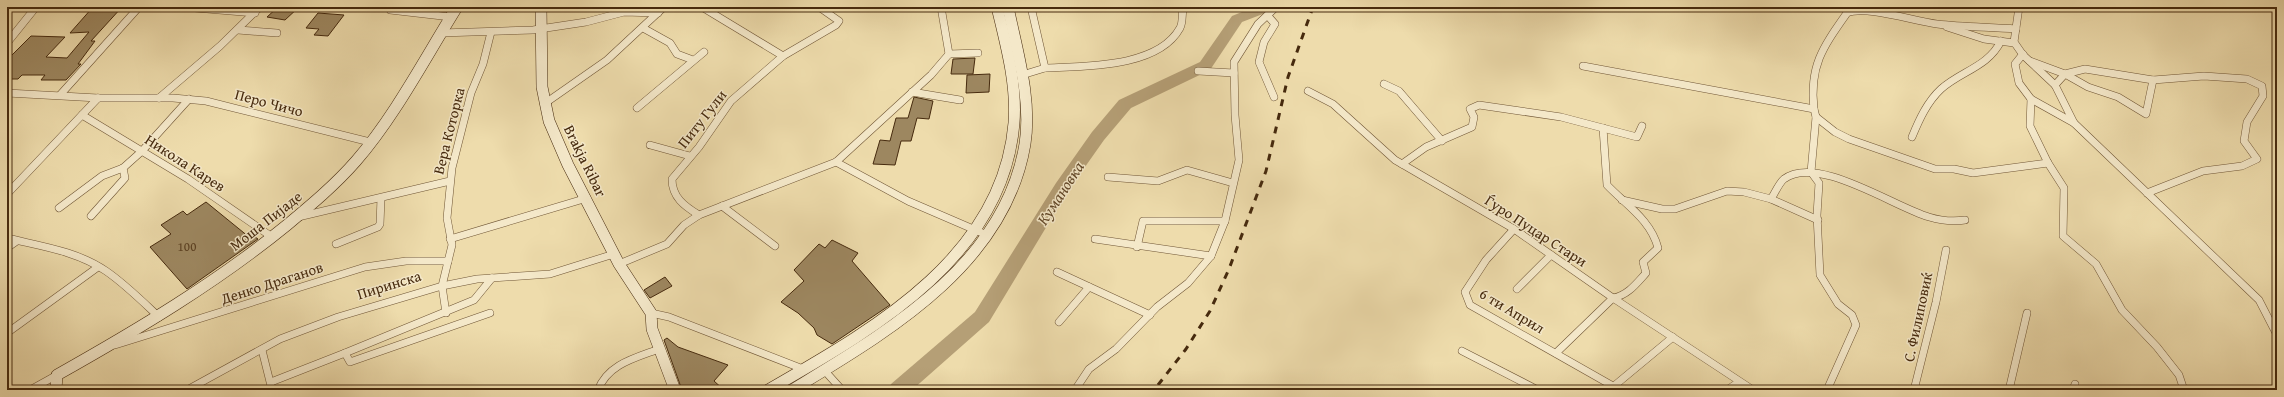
<svg xmlns="http://www.w3.org/2000/svg" width="2284" height="397" font-family="'Gentium Book Plus',serif">
	<style>
		.lines { fill: none; stroke-linecap: round; stroke-linejoin: round }
		.river { fill: #b59f76; fill-rule: evenodd }
		.building { fill: #9d8760; stroke: #462a0e }
		.street-casing { stroke: #705636; stroke-width: 8 }
		.secondary-casing { stroke: #462a0e; stroke-width: 12 }
		.street { stroke: #f4e8c9; stroke-width: 7 }
		.secondary { stroke: #f4e8c9; stroke-width: 11 }
		.rail { stroke: #462a0e; stroke-width: 3; stroke-dasharray: 7 7; stroke-linecap: butt }
		.labels { text-anchor: middle; stroke-width: 3; stroke-linejoin: round; paint-order: stroke }
		.number-label { font-size: 13px; fill: #5c4122 }
		.street-label { font-size: 15px; fill: #462a0e; stroke: #f4e8c9 }
		.water-label { font-size: 16px; font-style: italic; fill: #624728; stroke: #f4e8c9 }
	</style>
	<rect width="100%" height="100%" fill="#eedcac"/>
	<filter id="stains"><feTurbulence type="fractalNoise" baseFrequency=".005" numOctaves="4"/><feColorMatrix values="0 0 0 0 .2 0 0 0 0 .09 0 0 0 0 .02 0 0 0 .5 -.17"/></filter>
	<radialGradient id="worn" r=".72"><stop offset=".6" stop-color="#630" stop-opacity="0"/><stop offset="1" stop-color="#630" stop-opacity=".3"/></radialGradient>
	<g class="lines">
		<path class="river" d="M1254,7H1275L1273,10L1242,22L1210,70L1131,108L1104,140L1068,191L989,322L912,390H888L891,384L975,312L1056,183L1092,132L1119,100L1200,62L1232,16Z"/>
	</g>
	<g class="building">
		<path d="M93,7H122L91,41H95L78,64H81L66,80H41L45,75H22L18,79H7V60L31,36L65,37L46,57L67,58L89,32L70,33Z"/>
		<path d="M278,7H299L285,20L267,17Z"/>
		<path d="M318,13L344,15L328,36L314,35L319,29L306,28Z"/>
		<path d="M975,58L973,74H951L953,59Z"/>
		<path d="M990,74L989,92L966,93L967,75Z"/>
		<path d="M914,97L933,101L929,119L917,118L911,141H901L895,165L873,164L880,140L890,141L896,118H908Z"/>
		<path d="M206,202L249,237L252,235L258,239L187,289L150,247L171,234L161,225L183,211L187,215Z"/>
		<path d="M832,240L858,253L852,261L890,305L832,344L817,335L814,328L798,313L781,302L804,281L794,270L819,244L825,248Z"/>
		<path d="M665,277L672,286L650,298L644,290Z"/>
		<path d="M667,338L678,347L728,365L714,381L724,390H682L664,340Z"/>
	</g>
	<g class="lines">
		<g class="street-casing">
			<g id="street">
				<path d="M183,7L255,13"/>
				<path d="M389,7L390,10L451,17"/>
				<path d="M702,7L783,56"/>
				<path d="M2019,7L2014,42L2023,55L2055,85"/>
				<path d="M1268,16L1275,24L1264,42L1259,62L1274,97"/>
				<path d="M1947,27L1984,39L2014,43"/>
				<path d="M643,28L670,43L677,54L693,60"/>
				<path d="M238,30L277,33"/>
				<path d="M441,33L533,30L586,22L624,12L658,13"/>
				<path d="M7,43L36,7"/>
				<path d="M949,54L978,53"/>
				<path d="M2023,54L2015,64L2019,83L2031,99L2030,126L2048,163L2064,188L2063,236L2096,264L2122,310L2157,347L2179,375L2184,390"/>
				<path d="M2030,61L2065,74L2085,69L2153,80L2204,76L2247,79L2262,86L2263,96L2247,122L2244,141L2257,159L2242,166L2203,171L2147,193"/>
				<path d="M1583,66L1814,109L1816,117L1835,132L1849,139L1935,169H1954L1973,173L2048,163"/>
				<path d="M1045,68C1085,66 1158,68 1180,28C1183,23 1182,13 1183,7"/>
				<path d="M1198,71L1234,73"/>
				<path d="M1022,75L1045,68L1031,7"/>
				<path d="M1384,84L1399,91L1442,141"/>
				<path d="M1308,91L1333,104L1395,160L1514,229L1613,298L1753,390"/>
				<path d="M912,92L960,100"/>
				<path d="M7,93L98,98H173L206,101L370,142"/>
				<path d="M60,95L139,7"/>
				<path d="M159,98L220,46L260,7"/>
				<path d="M2031,99L2074,123L2259,300L2277,335"/>
				<path d="M544,104L607,60L664,7"/>
				<path d="M637,108L704,52"/>
				<path d="M1814,109C1809,66 1823,47 1847,13C1866,5 1913,21 1937,24C1963,27 1990,27 2016,29"/>
				<path d="M82,115L188,179L272,237"/>
				<path d="M1816,117L1811,172L1819,183L1817,215L1820,275L1838,304L1852,315L1856,325L1827,390"/>
				<path d="M2074,123L2055,85L2065,74L2088,87L2118,97L2146,114L2153,80"/>
				<path d="M1912,137C1919,120 1927,102 1941,89C1961,71 1988,67 2001,41"/>
				<path d="M650,145L690,156"/>
				<path d="M836,162L908,201L987,235"/>
				<path d="M1402,164L1426,147L1472,127L1474,117L1470,109L1479,105L1561,117L1637,137L1642,126"/>
				<path d="M1108,177L1158,181L1187,170L1233,183"/>
				<path d="M7,194L98,98"/>
				<path d="M1771,199L1818,220"/>
				<path d="M1622,200L1662,209H1675L1727,191L1744,192L1771,199C1775,193 1779,183 1784,179C1817,154 1894,207 1929,217C1942,221 1952,222 1965,220"/>
				<path d="M722,206L775,246"/>
				<path d="M59,208L102,176L123,168L142,151L189,99"/>
				<path d="M699,215C684,206 672,197 672,179L699,147L731,101L783,56L836,25L839,21L819,7"/>
				<path d="M91,216L125,178L123,168"/>
				<path d="M298,217L450,181"/>
				<path d="M1514,229L1486,260L1465,292L1470,305L1620,390"/>
				<path d="M7,238C40,246 77,251 106,271C125,284 142,301 159,317"/>
				<path d="M450,239L587,198"/>
				<path d="M1095,239L1211,256"/>
				<path d="M336,244L378,227L380,224L381,198"/>
				<path d="M1137,247L1143,221H1225"/>
				<path d="M7,248L17,241"/>
				<path d="M619,264L667,244L684,225L699,215L836,162L931,75L949,54L941,7"/>
				<path d="M1057,272L1150,315"/>
				<path d="M1517,289L1551,255"/>
				<path d="M446,313L442,286L452,245L447,218L452,168L471,93L483,64L491,32"/>
				<path d="M651,313L669,317L803,369"/>
				<path d="M1059,322L1089,287"/>
				<path d="M7,333L98,267"/>
				<path d="M115,345L365,267L406,261H448"/>
				<path d="M262,350L272,390"/>
				<path d="M1462,351L1538,390"/>
				<path d="M345,353L474,300L492,278"/>
				<path d="M1556,353L1613,298C1628,295 1636,284 1646,273L1643,262L1658,248C1651,220 1626,205 1607,185L1603,128"/>
				<path d="M824,370L842,390"/>
				<path d="M271,382L345,353L350,362L490,313"/>
				<path d="M1614,386L1673,337"/>
				<path d="M30,390L57,375"/>
				<path d="M187,390L280,339L338,317L442,286L477,279L550,274L614,254"/>
				<path d="M598,390C608,364 635,358 659,349"/>
				<path d="M1075,390L1089,369L1116,349L1157,307L1188,283L1211,256L1225,221L1239,160L1235,115L1234,62L1258,24L1276,7"/>
				<path d="M1727,390L1739,382"/>
				<path d="M1914,390L1936,302L1946,250"/>
				<path d="M2009,390L2027,313"/>
				<path d="M2073,390L2075,384"/>
			</g>
		</g>
		<g class="secondary-casing">
			<g id="secondary">
				<path d="M541,7L542,87L549,121L568,165L619,264L651,313L652,329L675,390"/>
				<path d="M56,390L57,375C137,330 216,283 287,225C311,205 335,185 356,161C395,116 425,58 457,7"/>
				<path d="M768,390C872,330 1003,258 1014,123C1017,84 1006,45 997,7"/>
				<path d="M792,390C887,332 1005,265 1025,144C1032,99 1017,51 1008,7"/>
			</g>
		</g>
		<use href="#street" class="street"/>
		<use href="#secondary" class="secondary"/>
		<path class="rail" d="M1158,385L1186,349L1210,311L1229,269L1266,171L1288,77L1313,7"/>
	</g>
	<g class="labels">
		<g class="number-label">
			<text x="187" y="251">100</text>
		</g>
		<g class="street-label">
			<text transform="translate(269 103) rotate(15)" y="5">Перо Чичо</text>
			<text transform="translate(702 119) rotate(-52)" y="5">Питу Гули</text>
			<text transform="translate(449 131) rotate(-76)" y="5">Вера Которка</text>
			<text transform="translate(585 161) rotate(64)" y="5">Brakja Ribar</text>
			<text transform="translate(185 163) rotate(33)" y="5">Никола Карев</text>
			<text transform="translate(266 221) rotate(-38)" y="5">Моша Пијаде</text>
			<text transform="translate(1536 231) rotate(33)" y="5">Ѓуро Пуцар Стари</text>
			<text transform="translate(272 283) rotate(-18)" y="5">Денко Драганов</text>
			<text transform="translate(389 285) rotate(-17)" y="5">Пиринска</text>
			<text transform="translate(1512 311) rotate(31)" y="5">6 ти Април</text>
			<text transform="translate(1918 317) rotate(-78)" y="5">С. Филиповиќ</text>
		</g>
		<g class="water-label">
			<text transform="translate(1060 193) rotate(-57)" y="6">Кумановка</text>
		</g>
	</g>
	<rect width="2284" height="397" fill="none" stroke="#eedcac" stroke-width="24"/>
	<rect x="8" y="8" width="2268" height="381" fill="none" stroke="#462a0e" stroke-width="2"/>
	<rect x="12" y="12" width="2260" height="373" fill="none" stroke="#462a0e"/>
	<rect width="100%" height="100%" filter="url(#stains)"/>
	<rect width="100%" height="100%" fill="url(#worn)"/>
</svg>
